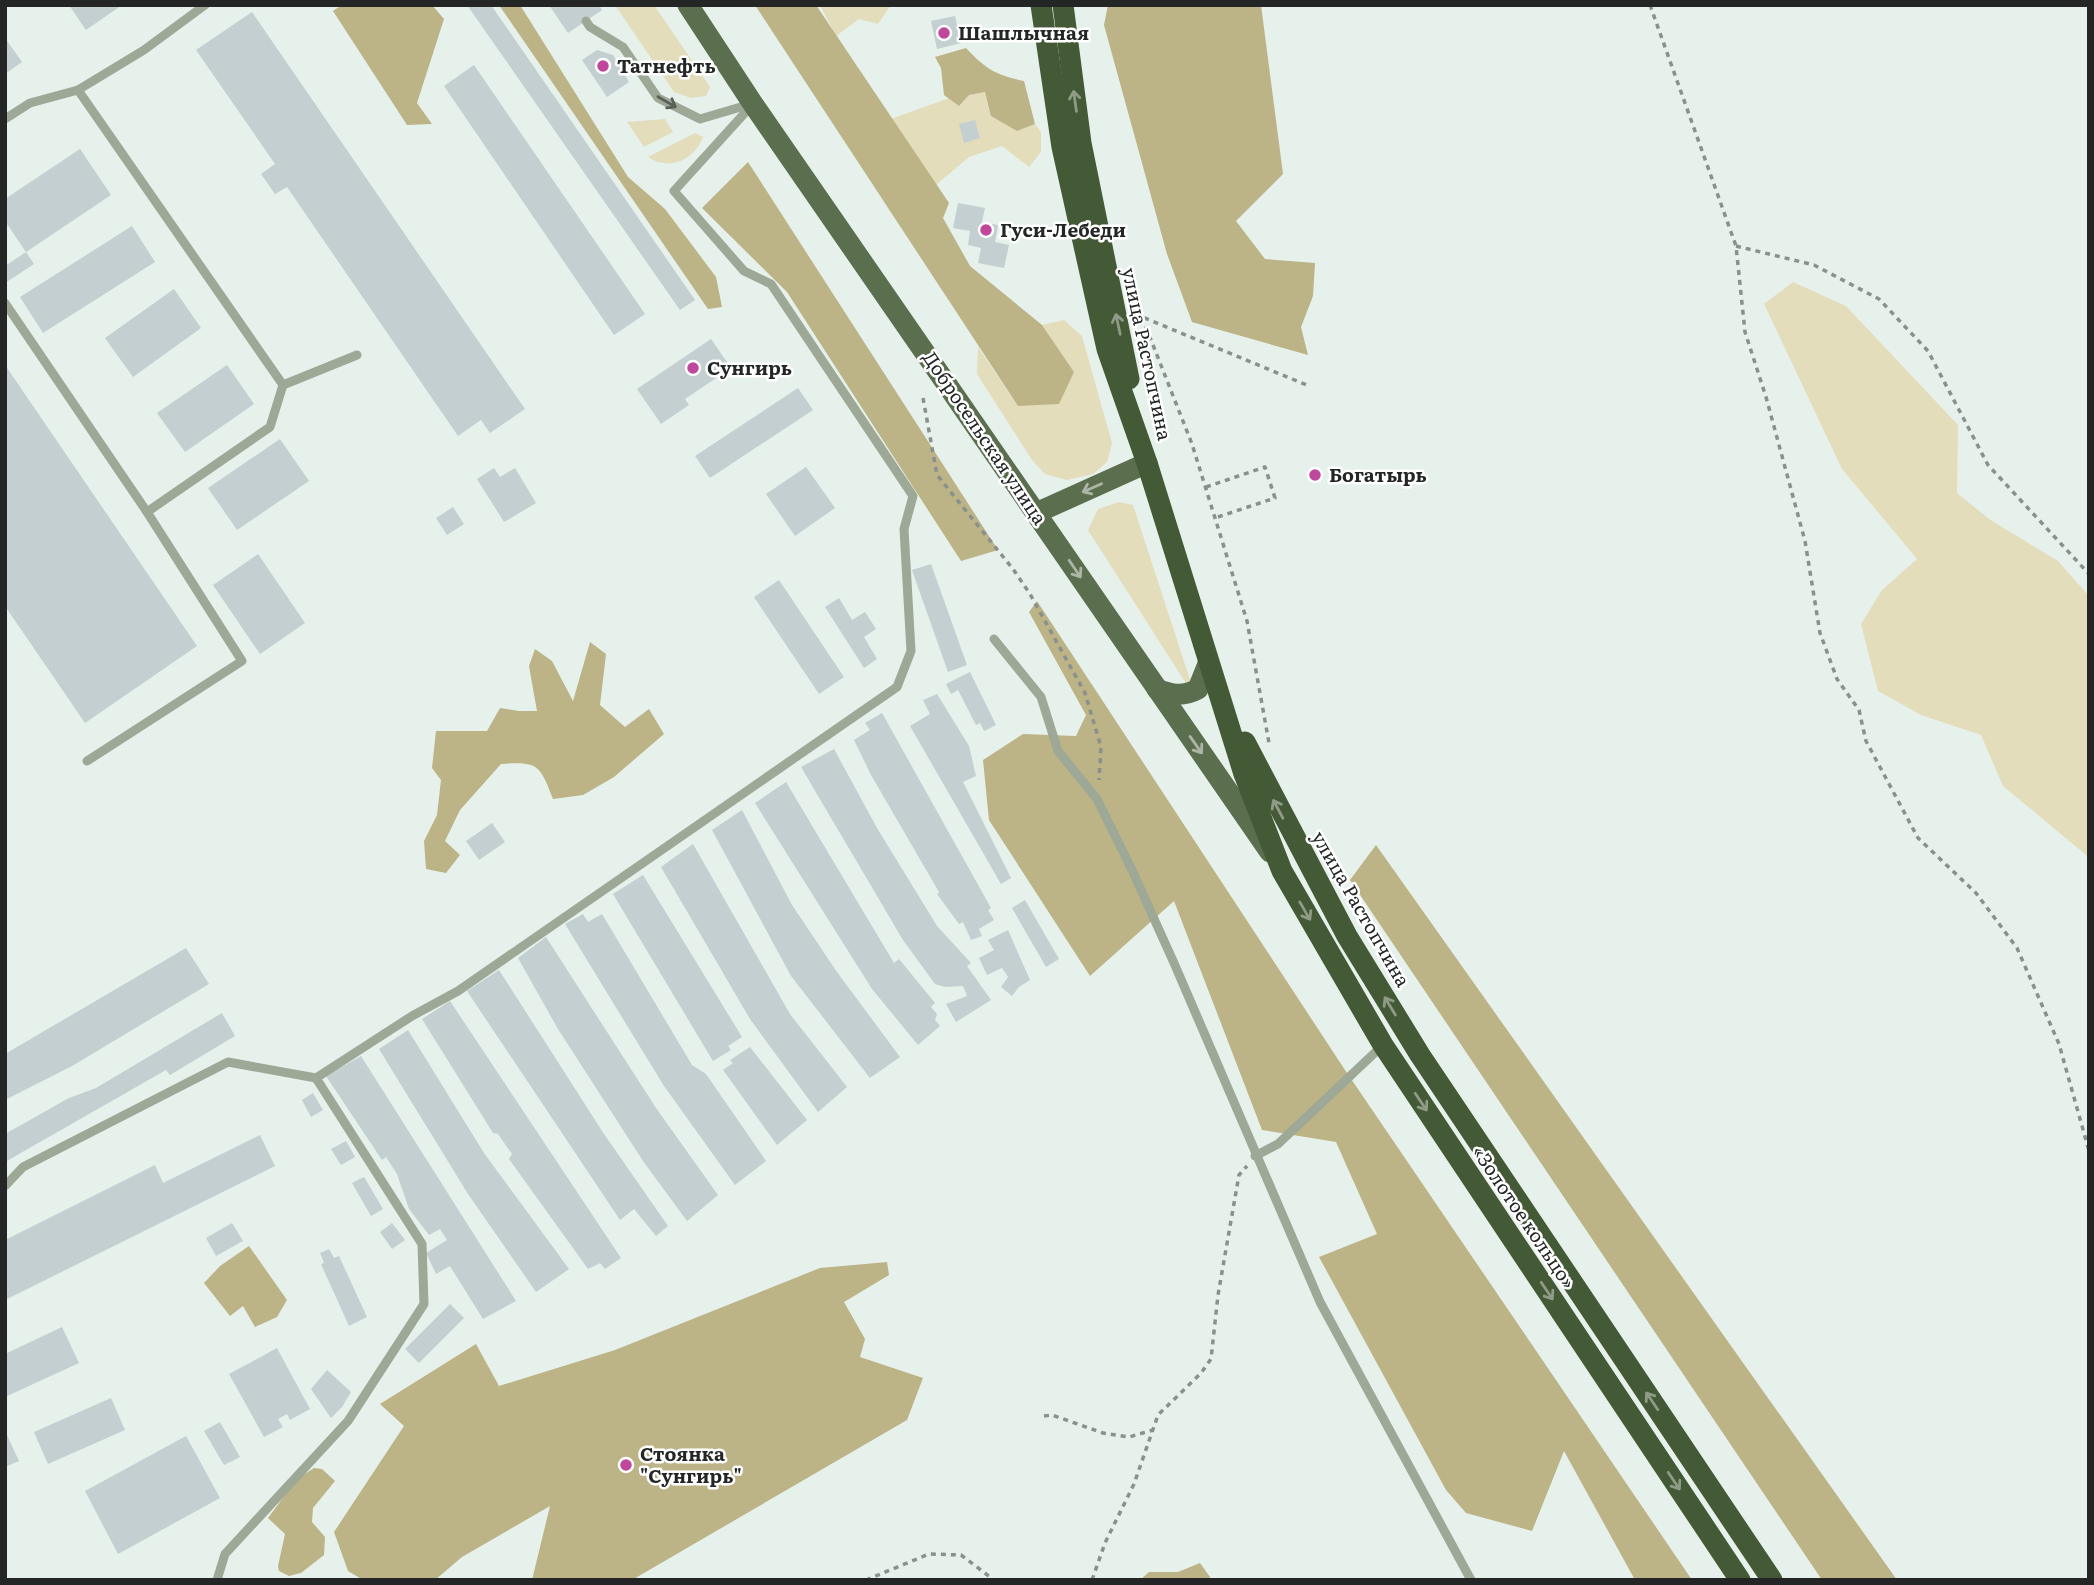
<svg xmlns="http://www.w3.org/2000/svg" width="2094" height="1585" font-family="Literata,serif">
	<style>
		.green { fill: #e3ddbb }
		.forest { fill: #bcb386 }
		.building { fill: #c3cfd0 }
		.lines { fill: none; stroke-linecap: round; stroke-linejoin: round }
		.path { stroke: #89908d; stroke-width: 3.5; stroke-dasharray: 5 5; stroke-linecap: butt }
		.lane { stroke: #9da896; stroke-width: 9 }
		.primary { stroke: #5b6e4e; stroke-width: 21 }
		.highway { stroke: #445935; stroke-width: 21 }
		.oneway { stroke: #8f9b86 }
		.oneway2 { stroke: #5a6058 }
		.oneway3 { stroke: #adb6a6 }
		.poi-dot { fill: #c0489c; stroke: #fff; stroke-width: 2.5 }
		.labels { text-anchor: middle; stroke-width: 5; stroke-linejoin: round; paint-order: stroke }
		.poi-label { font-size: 19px; font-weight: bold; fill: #232625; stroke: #fff; text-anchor: start }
		.street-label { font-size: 19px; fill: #232625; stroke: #fff }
	</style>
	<rect width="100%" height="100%" fill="#e6f1ec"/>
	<g class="green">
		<path d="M615,5H654L710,87L706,96L691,98L674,92Z"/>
		<path d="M820,5H891L878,24L859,19L836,36Z"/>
		<path d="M985,92L1017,131L1035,124L1041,132V152L1029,167L1002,146L969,157L936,185L891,119L949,98L959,106L969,95Z"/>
		<path d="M665,119L673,132L644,147L627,122Z"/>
		<path d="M695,133L703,137C695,159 669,172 648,157Z"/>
		<path d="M1793,282L1846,306L1958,425L1957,493L1989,519L2058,561L2089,596V860L2086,855L2003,786L1981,735L1921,715L1878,691L1861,624L1882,590L1917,559L1842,469L1764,304Z"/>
		<path d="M1064,320L1082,336L1112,443L1107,462L1093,474L1067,480L1045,474L1032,460L977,374L978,347L1018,406L1074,372L1042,325Z"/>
		<path d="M1119,502L1133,505L1192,686L1189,688L1088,530L1098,509Z"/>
	</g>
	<g class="forest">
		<path d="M342,5H432L444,19L417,103L432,124L407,125L333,11Z"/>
		<path d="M499,5H520L628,177L665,209L716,277L722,307L708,309Z"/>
		<path d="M755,5H816L949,203L943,218L970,266L1042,325L1074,372L1059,404L1018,406Z"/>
		<path d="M1108,5H1261L1283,174L1236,221L1265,259L1315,263L1313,296L1301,327L1308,355L1192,322L1167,254L1104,25Z"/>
		<path d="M966,48C986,69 995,75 1024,81L1035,124L1017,131L991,116L985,92L969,95L959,106L944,95L941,68L935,57Z"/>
		<path d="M748,162L998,550L961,561L787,292L702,208Z"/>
		<path d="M1037,601L1345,1070L1692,1580H1635L1564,1451L1532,1531L1466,1513L1446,1490L1319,1257L1377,1234L1336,1142L1262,1130L1174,901L1090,976L989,820L983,760L1023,734L1076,736L1086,715L1029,612Z"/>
		<path d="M590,642L606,654L600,705L625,727L649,709L664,734L614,777L583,795L553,799C540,765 538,761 501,764L460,810L445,841L460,855L446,873L426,869L424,841L437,815L441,780L432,768L436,731H487L500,708L519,711H537L529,666L535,649L552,661L573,701Z"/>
		<path d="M1376,845L1897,1580H1822L1350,880Z"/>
		<path d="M249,1246L287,1300L277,1317L255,1327L243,1306L230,1316L204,1283L220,1266Z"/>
		<path d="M887,1262L889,1275L844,1302L865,1339L860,1357L923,1378L907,1420L632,1580H532L550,1506L462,1557L435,1580H363L348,1571L334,1532L404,1426L380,1404L476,1344L499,1386L615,1350L820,1268Z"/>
		<path d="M314,1468L322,1469L335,1481L313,1508L312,1522L325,1537L324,1555L301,1573L289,1576L279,1571L278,1566L285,1534L268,1518L297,1479Z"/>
		<path d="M1200,1563L1210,1577V1580H1140L1149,1572H1178Z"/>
	</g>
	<g class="building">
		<path d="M69,5H122L86,30Z"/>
		<path d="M467,5H491L695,300L680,310Z"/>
		<path d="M549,5H599L602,10L568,33Z"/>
		<path d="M252,12L525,409L490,433L481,420L458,436L287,187L275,194L261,174L275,164L196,50Z"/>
		<path d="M955,16L961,43L937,49L931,21Z"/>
		<path d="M5,38L22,62L5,74Z"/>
		<path d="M597,50L613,55L629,82L607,97L582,60Z"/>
		<path d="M474,65L645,314L614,335L444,86Z"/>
		<path d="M975,120L980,138L964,143L959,124Z"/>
		<path d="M80,149L111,195L26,252L5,221V199Z"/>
		<path d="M958,203L985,208L982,222L998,225L995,242L1009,245L1004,268L978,263L981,248L968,245L970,231L953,228Z"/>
		<path d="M132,226L155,262L43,333L20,297Z"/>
		<path d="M26,252L34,264L5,283V266Z"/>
		<path d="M174,289L201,328L133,377L105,338Z"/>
		<path d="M711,339L731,368L685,399L689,405L661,424L637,389Z"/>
		<path d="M5,365L197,646L85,723L5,606Z"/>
		<path d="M227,365L254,404L185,452L157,413Z"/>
		<path d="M798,388L813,410L710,478L695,456Z"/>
		<path d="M280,439L309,481L237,530L208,488Z"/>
		<path d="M806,467L835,508L795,536L766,494Z"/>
		<path d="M494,468L500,477L515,468L536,503L504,522L477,479Z"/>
		<path d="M453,507L464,524L447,535L436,518Z"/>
		<path d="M258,554L305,623L260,654L213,585Z"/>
		<path d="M931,564L967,665L948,672L912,570Z"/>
		<path d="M779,580L844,677L819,694L754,597Z"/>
		<path d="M839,598L852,620L865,612L876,629L864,637L877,659L864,668L825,607Z"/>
		<path d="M970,672L996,725L984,731L980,723L976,725L958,690L951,694L946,684Z"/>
		<path d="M937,694L969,746L976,776L963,782L1011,878L1001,884L910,726L930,714L923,700Z"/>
		<path d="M882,713L991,908L988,910L994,920L979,929L982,936L971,940L963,922L959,924L937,894L939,892L871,775L854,740L870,730L865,723Z"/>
		<path d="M834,749L877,828L937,926L971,963L967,966L991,1000L956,1022L946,1004L967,996L963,986L945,987L935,984L903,940L801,767Z"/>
		<path d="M786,782L894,963L899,959L935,1003L931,1007L937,1014L935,1020L940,1026L918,1045L872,989L755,803Z"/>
		<path d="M742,810L792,905L837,972L900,1057L870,1078L791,976L712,830Z"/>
		<path d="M492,823L505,842L479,860L466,841Z"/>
		<path d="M693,844L790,1014L847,1087L818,1112L750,1019L661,867Z"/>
		<path d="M643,875L742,1037L728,1046L731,1050L713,1061L613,894Z"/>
		<path d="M1025,900L1059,959L1046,967L1012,908Z"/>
		<path d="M583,914L588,922L602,914L692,1065L706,1074L766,1161L735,1185L664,1086L565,924Z"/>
		<path d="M1008,930L1030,980L1019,987L1012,996L1001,987L1008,977L1002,968L987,975L979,958L994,950L988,940Z"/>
		<path d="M546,937L656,1108L718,1195L687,1221L643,1161L558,1029L518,958Z"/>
		<path d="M186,948L209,984L72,1066L5,1100V1054Z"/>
		<path d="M499,970L604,1134L668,1226L656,1236L634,1209L620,1220L467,991Z"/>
		<path d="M450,1001L621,1258L605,1269L600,1263L588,1269L509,1159L512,1154L498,1134L493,1133L422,1019Z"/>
		<path d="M222,1013L235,1036L170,1075L166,1070L5,1162V1134L69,1098L96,1088Z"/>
		<path d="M408,1030L484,1153L569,1269L536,1292L468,1194L379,1049Z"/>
		<path d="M750,1047L807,1120L777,1145L723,1070L733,1063L730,1060Z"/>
		<path d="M361,1056L516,1301L483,1319L450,1266L436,1274L426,1253L447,1240L440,1229L429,1235L409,1209L397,1174L386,1157L382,1160L326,1076Z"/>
		<path d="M313,1093L323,1110L311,1117L302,1100Z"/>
		<path d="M260,1135L275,1166L5,1300V1240L155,1165L163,1183Z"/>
		<path d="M346,1141L355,1157L341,1165L331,1149Z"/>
		<path d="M364,1177L383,1209L371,1216L352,1183Z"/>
		<path d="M232,1223L243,1241L216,1256L206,1238Z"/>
		<path d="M392,1223L405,1240L392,1249L380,1232Z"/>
		<path d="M329,1249L334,1258L339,1256L367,1317L349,1326L321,1264L324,1263L320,1253Z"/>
		<path d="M450,1304L464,1318L419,1363L405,1349Z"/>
		<path d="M62,1327L79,1363L5,1397V1354Z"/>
		<path d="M277,1348L310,1409L290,1420L287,1414L278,1419L283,1427L264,1437L229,1374Z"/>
		<path d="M327,1370L351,1392L342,1407L331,1418L311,1389Z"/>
		<path d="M111,1398L125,1430L48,1464L34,1432Z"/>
		<path d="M220,1422L240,1457L224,1465L204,1431Z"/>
		<path d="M5,1431L19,1461L5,1467Z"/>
		<path d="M186,1436L220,1498L118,1554L85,1491Z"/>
	</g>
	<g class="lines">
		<g class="path">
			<path d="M1650,5L1736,246L1745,332L1766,397L1805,541L1820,633L1837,679L1859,710L1866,741L1918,838L1976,893L2017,948L2059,1044L2089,1151"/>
			<path d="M1736,246L1814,265L1879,299L1928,351L1988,465L2089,574"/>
			<path d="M1135,314L1309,386"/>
			<path d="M1142,317L1192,444L1247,621L1269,743"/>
			<path d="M923,398L937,475L1013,569L1030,594L1085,693L1101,747L1099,780"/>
			<path d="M1206,487L1265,467L1275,498L1215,518"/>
			<path d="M1044,1416L1052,1415L1103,1433L1129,1437L1153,1430"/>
			<path d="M866,1580L929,1554L961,1555L994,1580"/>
			<path d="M1092,1580L1105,1543L1134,1484L1158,1415L1201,1373L1211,1359L1218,1295L1239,1175L1247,1166"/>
		</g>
		<g class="lane">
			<path d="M586,21L590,27L623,47L658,98L700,119L751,104"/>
			<path d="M78,90L283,385L357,355"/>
			<path d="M5,119L30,103L78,90L144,50L205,5"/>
			<path d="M5,303L147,512"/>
			<path d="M994,639L1041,697L1058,751L1097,799L1132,870L1174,963L1320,1302L1471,1580"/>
			<path d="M87,761L242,661L147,512L270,427L283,385"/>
			<path d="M1255,1156L1278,1144L1383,1045"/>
			<path d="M5,1186L23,1167L228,1062L316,1078L412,1016L458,991L897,687L911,651L904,529L913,496L771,284L744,271L674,191L752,105"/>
			<path d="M217,1580L225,1554L348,1421L424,1304L422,1244L316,1078"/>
		</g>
		<g class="primary">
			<path d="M688,5L753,104L1270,852"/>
			<path d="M1036,513L1147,463"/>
			<path d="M1157,689C1172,695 1183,697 1198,689L1208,664"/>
		</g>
		<g class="highway">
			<path d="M1041,5L1062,147L1107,349L1147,463L1244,774L1282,871L1383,1045L1740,1580"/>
			<path d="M1063,5L1081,143L1129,379"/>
			<path d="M1245,742L1347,936L1420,1055L1772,1580"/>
		</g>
	</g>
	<defs><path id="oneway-shaft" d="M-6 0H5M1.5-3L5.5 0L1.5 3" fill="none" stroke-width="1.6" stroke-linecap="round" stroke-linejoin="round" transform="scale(1.75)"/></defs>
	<g class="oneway">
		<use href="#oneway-shaft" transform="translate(1075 101) rotate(-98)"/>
		<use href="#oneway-shaft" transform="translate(1118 324) rotate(-102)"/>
		<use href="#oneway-shaft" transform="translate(1278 809) rotate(-118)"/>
		<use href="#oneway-shaft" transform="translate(1305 911) rotate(60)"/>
		<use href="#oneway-shaft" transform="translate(1390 1006) rotate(-121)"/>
		<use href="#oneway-shaft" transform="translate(1421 1102) rotate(56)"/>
		<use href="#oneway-shaft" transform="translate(1547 1291) rotate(56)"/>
		<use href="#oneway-shaft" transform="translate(1652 1401) rotate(-124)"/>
		<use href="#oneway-shaft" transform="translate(1674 1481) rotate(56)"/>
	</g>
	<use class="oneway2" href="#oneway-shaft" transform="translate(667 102) rotate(30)"/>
	<g class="oneway3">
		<use href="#oneway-shaft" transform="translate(1092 488) rotate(156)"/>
		<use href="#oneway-shaft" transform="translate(1075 569) rotate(56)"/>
		<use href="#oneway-shaft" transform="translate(1196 745) rotate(55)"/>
	</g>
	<g class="poi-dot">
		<circle cx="944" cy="33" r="7"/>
		<circle cx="603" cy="66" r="7"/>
		<circle cx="986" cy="230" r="7"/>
		<circle cx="693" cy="368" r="7"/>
		<circle cx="1315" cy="475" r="7"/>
		<circle cx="626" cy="1465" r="7"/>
	</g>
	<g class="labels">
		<g class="poi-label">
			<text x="958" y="40">Шашлычная</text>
			<text x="617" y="73">Татнефть</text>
			<text x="1000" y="237">Гуси-Лебеди</text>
			<text x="707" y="375">Сунгирь</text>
			<text x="1329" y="482">Богатырь</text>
			<text x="640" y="1461">Стоянка<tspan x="640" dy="22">"Сунгирь"</tspan></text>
		</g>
		<g class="street-label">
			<text transform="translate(1147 354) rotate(78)" y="7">улица Растопчина</text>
			<text transform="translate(985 438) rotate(56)" y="7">Добросельская улица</text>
			<text transform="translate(1361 909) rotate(60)" y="7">улица Растопчина</text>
			<text transform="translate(1524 1217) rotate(56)" y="7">«Золотое кольцо»</text>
		</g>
	</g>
	<rect width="2094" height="1585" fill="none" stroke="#232625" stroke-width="14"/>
</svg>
